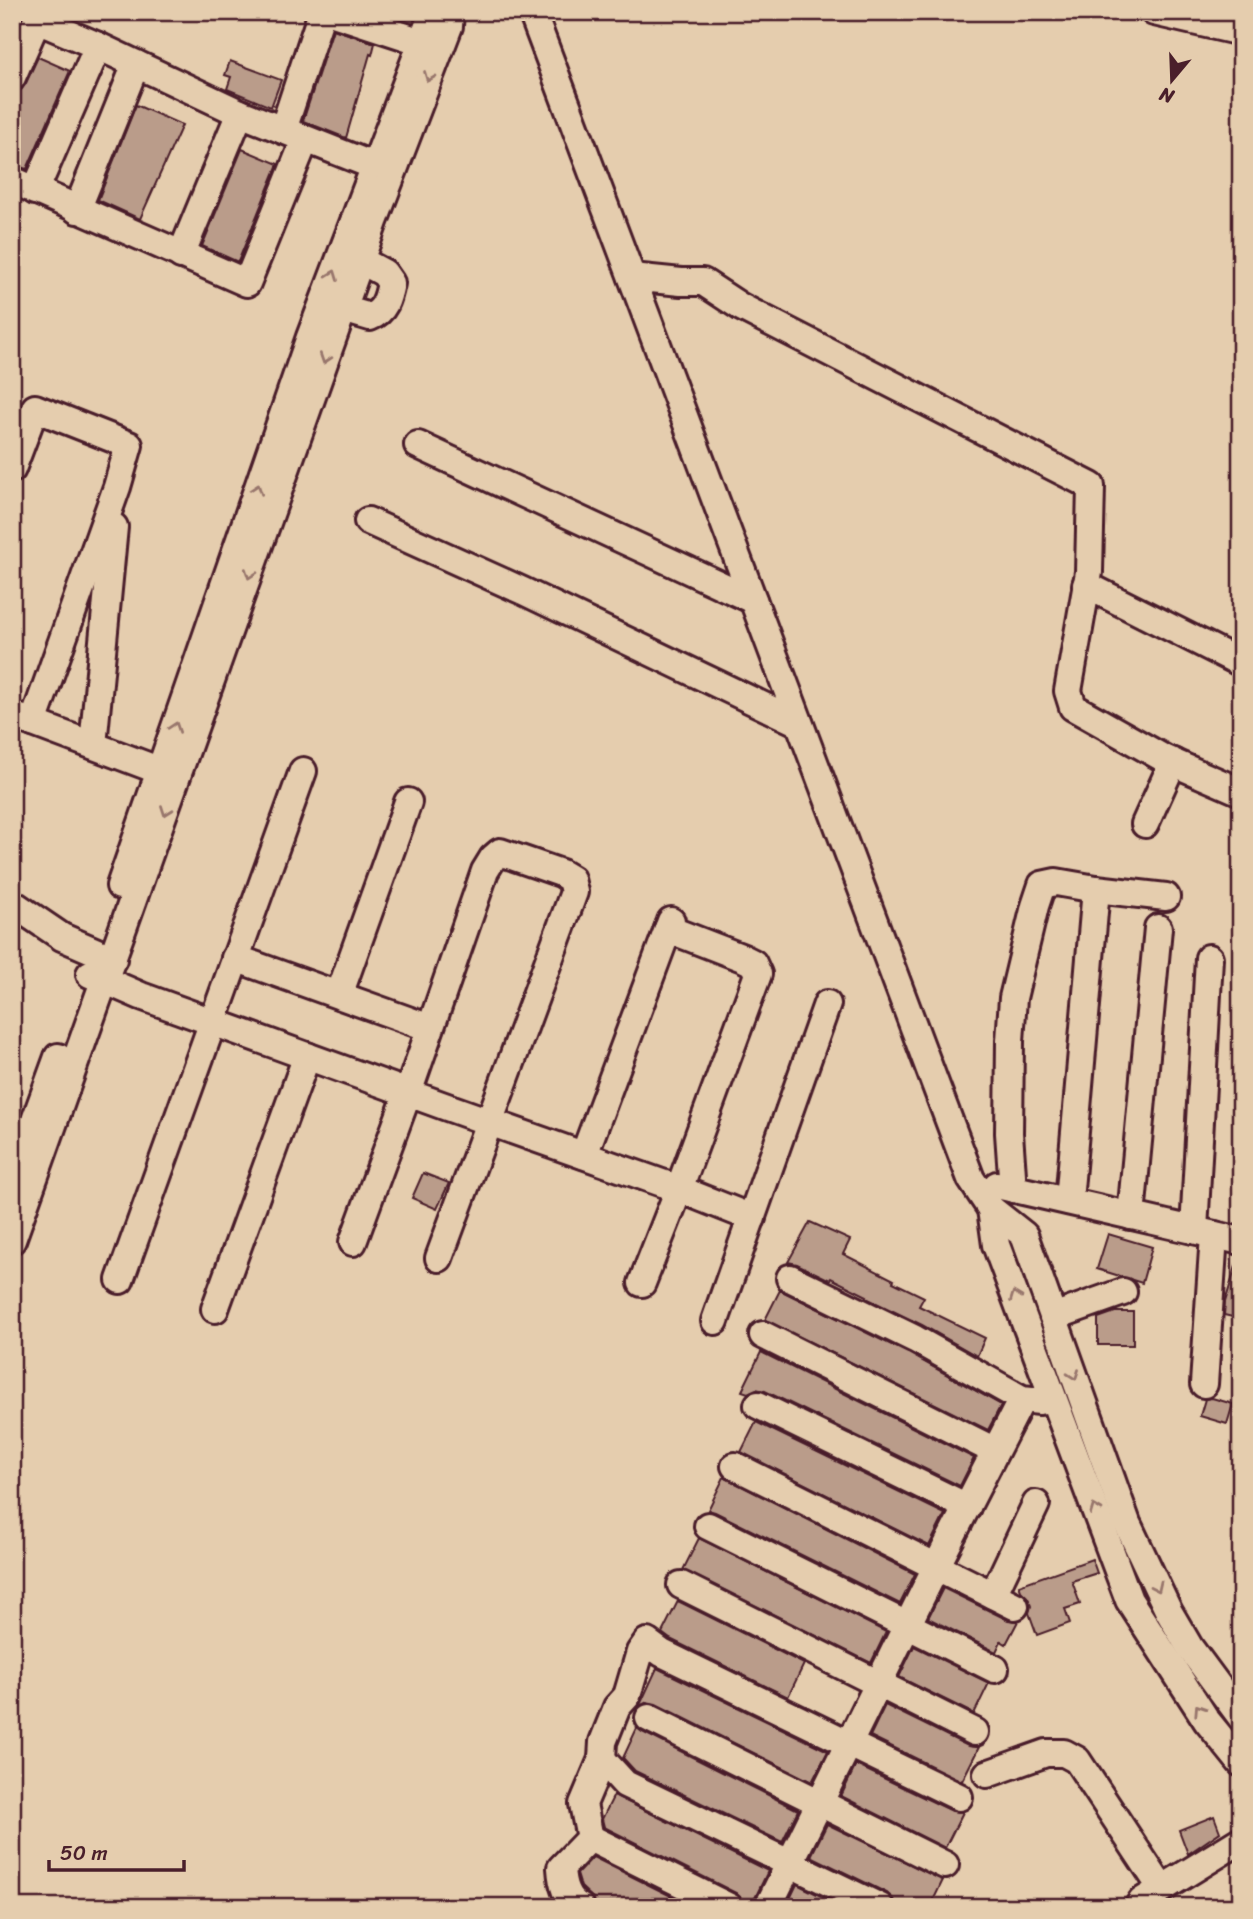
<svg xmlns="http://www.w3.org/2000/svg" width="1253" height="1919" font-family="Sriracha,sans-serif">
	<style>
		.building { fill: #ba9c8a; stroke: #4a1f2b; stroke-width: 2 }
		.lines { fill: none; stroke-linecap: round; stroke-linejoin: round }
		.minor-casing { stroke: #4a1f2b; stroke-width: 32 }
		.minor { stroke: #e5cdae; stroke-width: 26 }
		.oneway { stroke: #98766c }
	</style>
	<rect width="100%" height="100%" fill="#e5cdae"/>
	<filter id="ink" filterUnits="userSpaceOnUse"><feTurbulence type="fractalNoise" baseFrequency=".0143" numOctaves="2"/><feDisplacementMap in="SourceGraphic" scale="14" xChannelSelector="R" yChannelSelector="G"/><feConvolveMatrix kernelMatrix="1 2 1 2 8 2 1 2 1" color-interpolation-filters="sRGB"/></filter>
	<g filter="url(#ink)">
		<g class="building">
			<path d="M333,29L375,43L372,55L370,54L346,138L303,121Z"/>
			<path d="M38,57L70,71L27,169L12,165V102L17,92L22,89L26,83Z"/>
			<path d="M230,61L281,80L271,107L227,89L231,77L225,75Z"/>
			<path d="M136,105L182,125L140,219L98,200Z"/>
			<path d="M242,149L278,164L238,262L202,246Z"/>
			<path d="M423,1173L449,1183L437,1209L412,1198Z"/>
			<path d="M810,1222L850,1240L843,1254L894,1280L893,1282L924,1297L919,1306L985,1338L977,1356L922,1325L866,1298L867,1296L831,1278L830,1280L797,1264L788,1262Z"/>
			<path d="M1108,1234L1152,1247L1142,1283L1097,1269Z"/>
			<path d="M1237,1263H1241V1319L1224,1315L1225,1302Z"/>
			<path d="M780,1290L908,1353L1001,1405L988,1430L765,1320Z"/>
			<path d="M1115,1312H1133V1345H1098V1318Z"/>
			<path d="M761,1352L974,1458L960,1486L765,1391L756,1389L748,1393L742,1391Z"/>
			<path d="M1212,1398L1233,1404L1227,1424L1200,1416L1205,1399Z"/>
			<path d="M756,1422L945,1514L929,1546L741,1452Z"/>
			<path d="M724,1477L915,1574L900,1604L715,1512L708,1510Z"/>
			<path d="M699,1538L886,1632L871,1663L683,1570Z"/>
			<path d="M1092,1559L1097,1573L1072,1581L1080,1604L1065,1609L1070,1623L1037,1635L1029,1613L1031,1606L1028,1598L1021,1591L1019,1585Z"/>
			<path d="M943,1588L1008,1620L1018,1621L1006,1644L1001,1641L996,1652L928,1618Z"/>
			<path d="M678,1601L804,1664L788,1697L670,1639L662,1633Z"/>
			<path d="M914,1646L989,1683L974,1714L899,1677Z"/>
			<path d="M657,1668L828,1751L812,1782L656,1704L647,1702L639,1707Z"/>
			<path d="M885,1705L968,1746L979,1747L962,1781L870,1736Z"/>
			<path d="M637,1728L642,1732L798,1810L782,1842L635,1771L623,1758Z"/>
			<path d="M856,1765L952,1811L963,1812L945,1848L841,1796Z"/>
			<path d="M614,1795L768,1871L754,1900L752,1907H745L742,1899L736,1893L604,1827L602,1819Z"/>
			<path d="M1214,1816L1220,1832L1188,1854L1179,1830Z"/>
			<path d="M827,1824L943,1880L930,1907H896L893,1899L887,1893L811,1856Z"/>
			<path d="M593,1857L693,1907H596L594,1899L581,1887L577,1874Z"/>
			<path d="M797,1884L843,1907H786Z"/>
		</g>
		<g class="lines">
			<g class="minor-casing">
				<g id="minor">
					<path d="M330,12L422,42"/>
					<path d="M532,12L971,1179L991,1209L1024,1235L1127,1523L1169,1612L1190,1648L1241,1717"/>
					<path d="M1154,12L1241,32"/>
					<path d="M12,77L37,20L98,46L240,113L374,166"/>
					<path d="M283,130L322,12"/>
					<path d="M12,180L247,283L305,140"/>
					<path d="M35,191L98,46"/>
					<path d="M77,210L136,64"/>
					<path d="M181,255L240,113"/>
					<path d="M632,277L681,282H703L741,307L1091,486L1089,572L1068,691L1073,707L1165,759L1241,792"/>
					<path d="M343,309L370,317C385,311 388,298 391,283L384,273L360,260"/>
					<path d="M418,445L753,600"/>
					<path d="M12,469L35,408L129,445L117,487L33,723"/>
					<path d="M368,521L523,591L799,723"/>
					<path d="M1086,585L1241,663"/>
					<path d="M12,715L174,776"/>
					<path d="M93,745L114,527"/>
					<path d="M1145,824L1173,762"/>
					<path d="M120,886L310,337L422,42L431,18L437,12"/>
					<path d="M12,903L62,937L113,959"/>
					<path d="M235,958L430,1028"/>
					<path d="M90,974L141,996L447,1107L679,1189L752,1218"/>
					<path d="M339,995L408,802"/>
					<path d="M584,1155L671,921"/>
					<path d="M12,1184L58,1057"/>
					<path d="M997,1185L1241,1241"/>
					<path d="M1013,1189L1009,1133L1010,1041L1013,998L1035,906L1042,885L1056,882L1096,889L1166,897"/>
					<path d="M1069,1201L1096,889"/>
					<path d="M991,1209L996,1245L1129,1600L1207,1721L1241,1763"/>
					<path d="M1131,1216L1158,928"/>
					<path d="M1194,1230L1209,958"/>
					<path d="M12,1240L375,219L449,26L450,12"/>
					<path d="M353,1242L408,1093L485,871L493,858L500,852L561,873L571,879L574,892L439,1258"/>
					<path d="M790,1278L915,1339L1022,1399L1040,1401"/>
					<path d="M120,1280L303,771"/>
					<path d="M642,1283L679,1189L758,974L753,963L743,958L668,929"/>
					<path d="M215,1309L307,1056"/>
					<path d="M1053,1317L1123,1292"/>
					<path d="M715,1321L827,1004"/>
					<path d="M763,1335L995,1451"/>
					<path d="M1204,1384L1214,1235"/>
					<path d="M758,1405L967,1507"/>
					<path d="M735,1466L1015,1606"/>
					<path d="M708,1526L995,1669"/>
					<path d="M681,1585L975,1732"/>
					<path d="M993,1595L1036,1504"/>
					<path d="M649,1718L945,1865"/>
					<path d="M602,1759L625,1784L880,1907"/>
					<path d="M987,1774L1046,1753H1064L1077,1760L1162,1889"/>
					<path d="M590,1838L729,1907"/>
					<path d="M580,1907C565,1899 562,1883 561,1868L590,1838L583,1804L602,1759L603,1742L617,1707L627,1696L640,1652L647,1642L662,1653L959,1797"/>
					<path d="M768,1907L936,1567L1022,1399"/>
					<path d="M1138,1907L1142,1901L1241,1840"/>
				</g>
			</g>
			<use href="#minor" class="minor"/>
		</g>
		<defs><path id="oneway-chevron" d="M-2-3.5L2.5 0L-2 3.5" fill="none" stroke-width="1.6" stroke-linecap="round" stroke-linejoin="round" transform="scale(1.75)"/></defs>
		<g class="oneway">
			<use href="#oneway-chevron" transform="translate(429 77) rotate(111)"/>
			<use href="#oneway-chevron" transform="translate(333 275) rotate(-69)"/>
			<use href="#oneway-chevron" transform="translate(325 359) rotate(109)"/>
			<use href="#oneway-chevron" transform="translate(257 489) rotate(-71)"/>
			<use href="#oneway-chevron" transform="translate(250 574) rotate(109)"/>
			<use href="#oneway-chevron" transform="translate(175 727) rotate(-71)"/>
			<use href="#oneway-chevron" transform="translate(166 811) rotate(110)"/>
			<use href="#oneway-chevron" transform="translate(1015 1296) rotate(-111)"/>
			<use href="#oneway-chevron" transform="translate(1074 1375) rotate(70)"/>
			<use href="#oneway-chevron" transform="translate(1095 1509) rotate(-111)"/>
			<use href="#oneway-chevron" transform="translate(1157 1587) rotate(65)"/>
			<use href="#oneway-chevron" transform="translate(1199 1709) rotate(-123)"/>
		</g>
	</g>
	<rect width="1253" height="1919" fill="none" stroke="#e5cdae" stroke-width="42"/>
	<rect x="21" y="21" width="1211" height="1877" fill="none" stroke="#4a1f2b" stroke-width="2.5" filter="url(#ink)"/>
	<g transform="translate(1172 80) rotate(199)" stroke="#e5cdae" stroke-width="5" paint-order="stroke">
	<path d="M0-5L12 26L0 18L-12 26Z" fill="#4a1f2b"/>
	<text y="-10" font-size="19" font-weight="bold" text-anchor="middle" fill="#4a1f2b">N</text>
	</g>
	<path d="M49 1860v10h135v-10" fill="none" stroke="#4a1f2b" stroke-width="3.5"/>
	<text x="60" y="1860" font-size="21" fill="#4a1f2b" stroke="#e5cdae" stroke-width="5" paint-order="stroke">50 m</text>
</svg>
